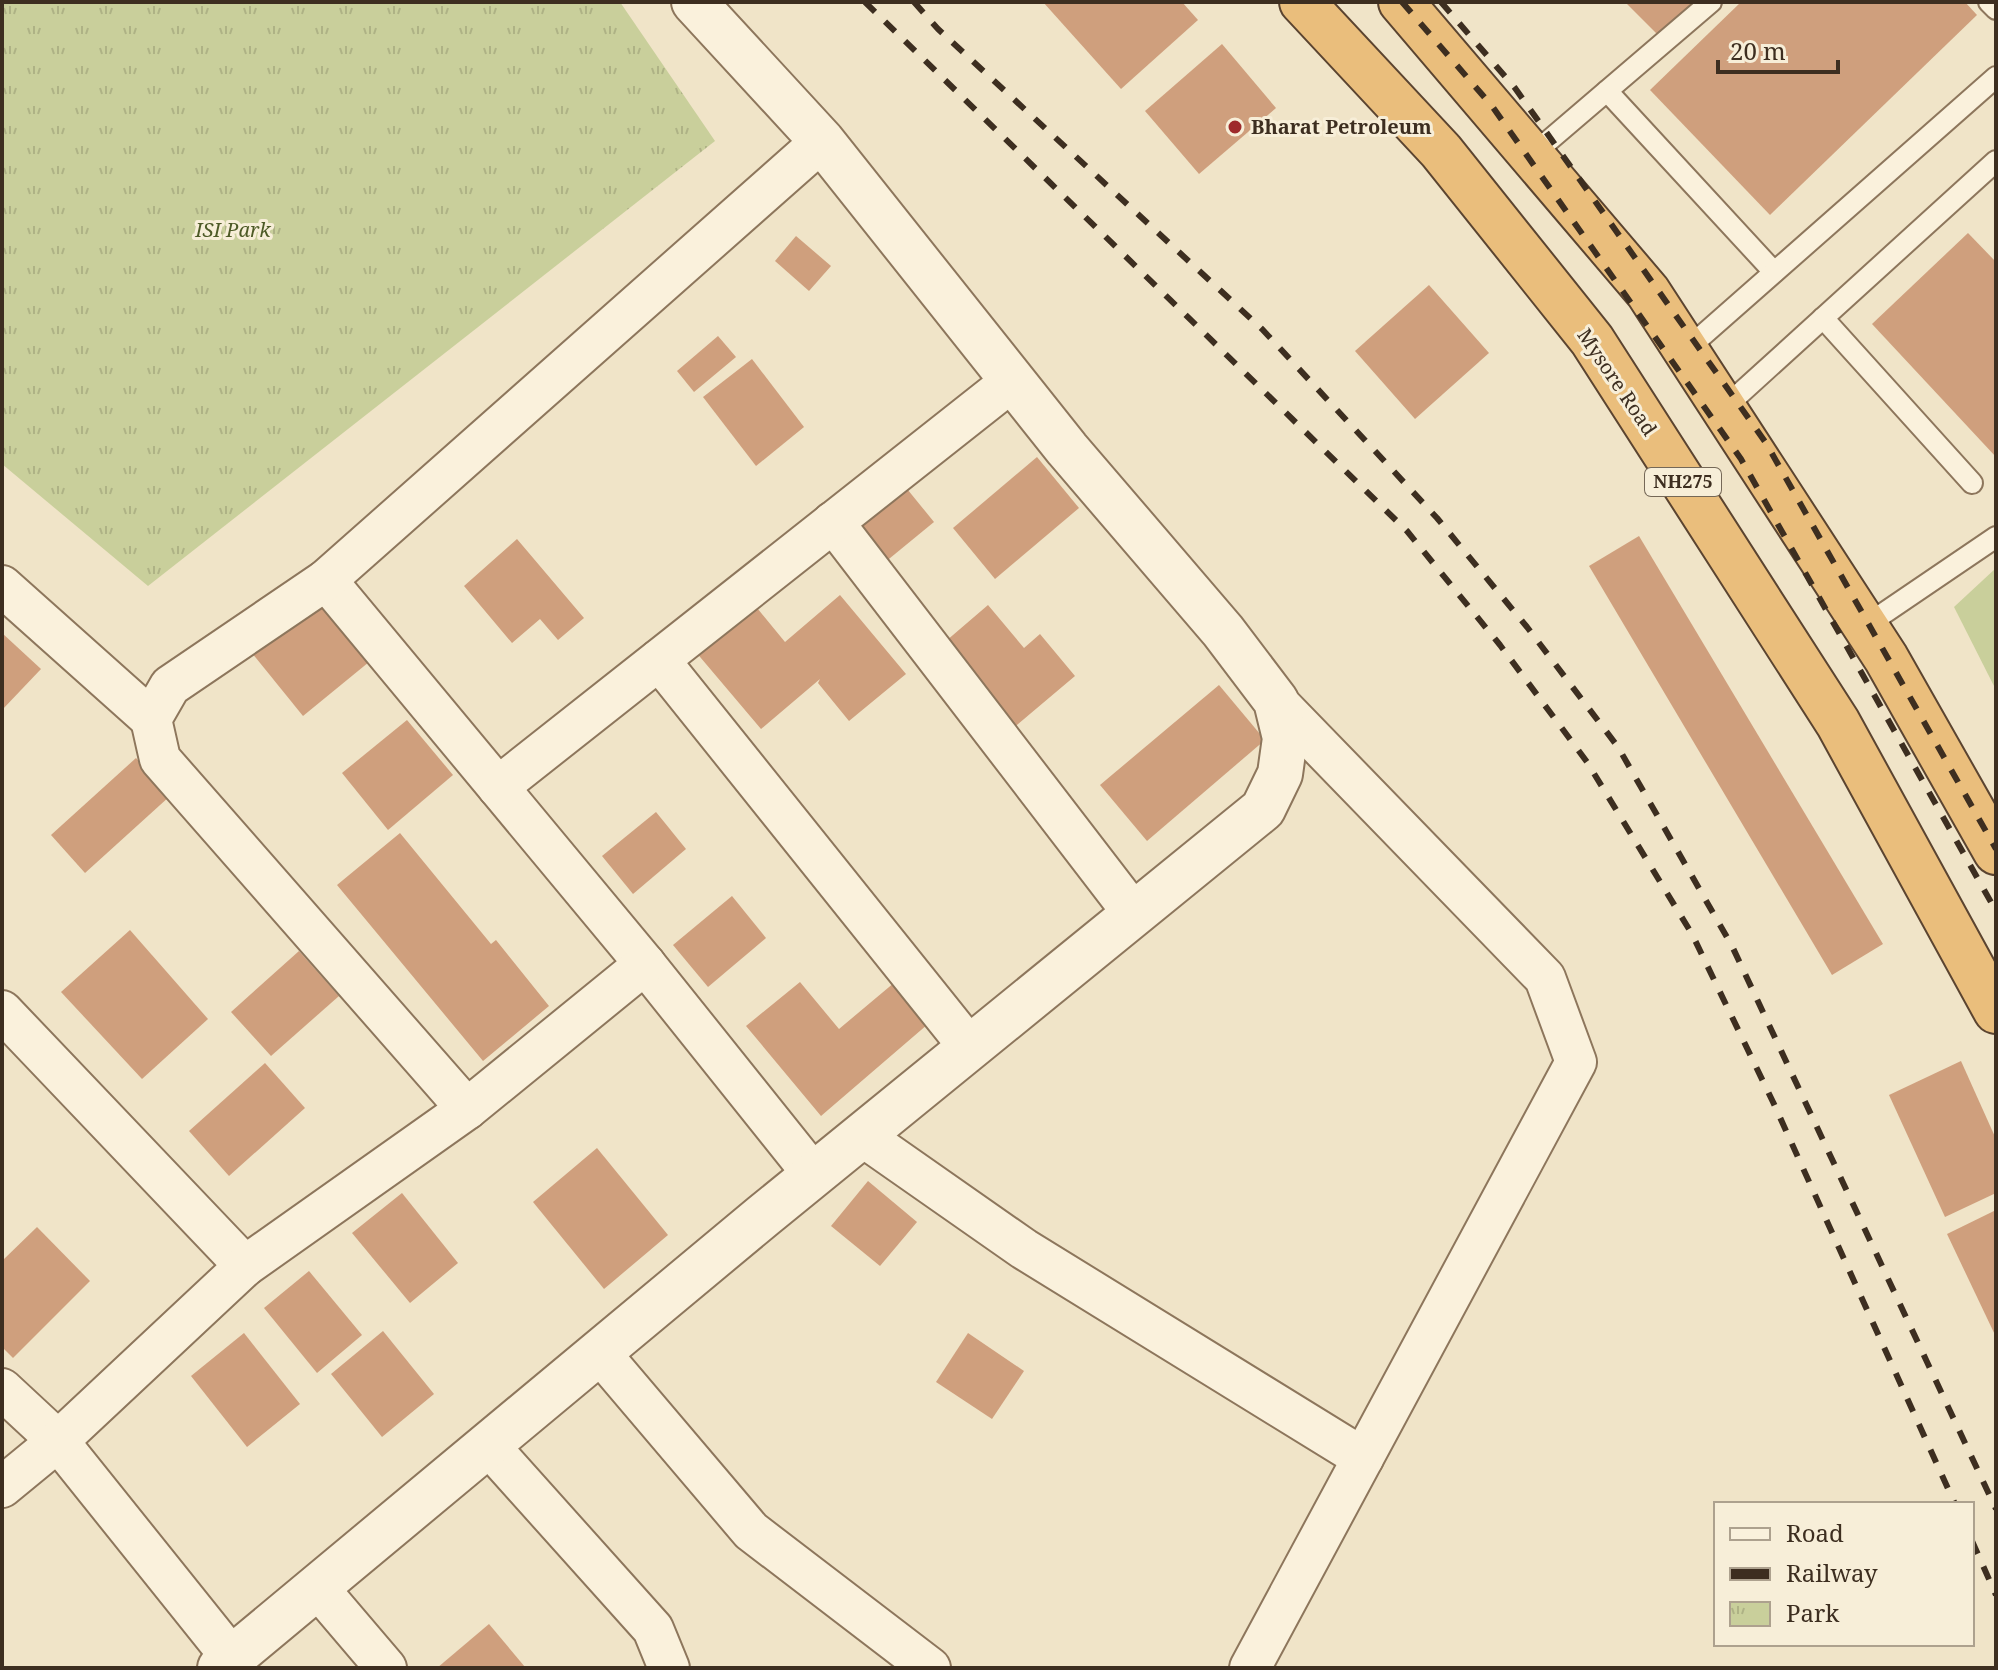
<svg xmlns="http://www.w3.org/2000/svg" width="1998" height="1670" font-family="'Noto Serif',serif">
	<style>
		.green { fill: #c9cf9b }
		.park { fill: url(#park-tufts) }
		.building { fill: #cf9f7d }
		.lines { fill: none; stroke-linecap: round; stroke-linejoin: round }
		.service-casing { stroke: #8d765c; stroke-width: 24 }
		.minor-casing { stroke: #8d765c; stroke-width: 44 }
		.tertiary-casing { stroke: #8d765c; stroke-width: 48 }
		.trunk-casing { stroke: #5b4430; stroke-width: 48 }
		.service { stroke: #faf1dc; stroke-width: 20 }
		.minor { stroke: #faf1dc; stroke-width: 40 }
		.tertiary { stroke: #faf1dc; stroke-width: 44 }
		.trunk { stroke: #eabe7c; stroke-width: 44 }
		.rail { stroke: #3d2e20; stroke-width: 6; stroke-dasharray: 14 14; stroke-linecap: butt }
		.poi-dot { fill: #9e2a2b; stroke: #f7eed8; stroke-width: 3 }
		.labels { text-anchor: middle; stroke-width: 6; stroke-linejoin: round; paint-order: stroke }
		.shield { fill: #f7eed8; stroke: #756857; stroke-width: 2 }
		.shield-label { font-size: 18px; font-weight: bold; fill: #3d2e20 }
		.poi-label { font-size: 20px; font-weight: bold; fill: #3d2e20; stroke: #f7eed8; text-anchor: start }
		.park-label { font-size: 20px; font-style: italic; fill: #4d5a26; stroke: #f7eed8 }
		.street-label { font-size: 20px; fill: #3d2e20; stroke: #f7eed8 }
	</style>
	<defs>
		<pattern id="park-tufts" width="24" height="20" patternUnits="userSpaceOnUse" patternTransform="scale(2)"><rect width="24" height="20" fill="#c9cf9b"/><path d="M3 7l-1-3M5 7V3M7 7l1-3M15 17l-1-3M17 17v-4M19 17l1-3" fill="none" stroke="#aeb285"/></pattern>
	</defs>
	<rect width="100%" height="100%" fill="#f0e4c8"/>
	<path class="green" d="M1996,568V690L1954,607Z"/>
	<path class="park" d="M2,2H620L715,141L148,586L2,464Z"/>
	<g class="building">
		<path d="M1043,2H1182L1198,20L1121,89Z"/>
		<path d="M1625,2H1702L1664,41Z"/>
		<path d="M1741,2H1965L1977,15L1770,215L1650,90Z"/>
		<path d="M1222,44L1276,108L1199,174L1145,111Z"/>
		<path d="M1968,233L1996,262V457L1872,324Z"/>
		<path d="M796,236L831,266L809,291L775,261Z"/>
		<path d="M1429,285L1489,353L1415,419L1355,351Z"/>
		<path d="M718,336L736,357L694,392L677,371Z"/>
		<path d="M752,359L804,427L756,466L703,397Z"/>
		<path d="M1037,457L1079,508L995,579L953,528Z"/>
		<path d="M899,479L934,522L884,563L849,521Z"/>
		<path d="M1639,536L1883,944L1832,975L1589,566Z"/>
		<path d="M517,539L584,618L558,640L540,619L512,643L464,586Z"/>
		<path d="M840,595L906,674L849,721L818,683L820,679L761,729L695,651L753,603L785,642Z"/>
		<path d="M317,599L369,662L303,716L252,653Z"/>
		<path d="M988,605L1024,648L1040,634L1075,676L1011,730L939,647Z"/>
		<path d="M2,633L41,669L2,710Z"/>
		<path d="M1219,685L1265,740L1147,841L1100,785Z"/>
		<path d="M407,720L453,775L388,830L342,773Z"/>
		<path d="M136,758L170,796L85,873L51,835Z"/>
		<path d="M656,812L686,849L633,894L602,856Z"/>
		<path d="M400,833L491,944L496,940L549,1006L483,1061L337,885Z"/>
		<path d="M732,896L766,938L708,987L673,945Z"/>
		<path d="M130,930L208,1019L142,1079L61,992Z"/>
		<path d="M299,951L339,996L271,1056L231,1012Z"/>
		<path d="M901,977L935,1018L821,1116L746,1026L800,982L839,1029Z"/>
		<path d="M1961,1061L1996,1139V1193L1945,1217L1889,1095Z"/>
		<path d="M265,1063L305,1108L229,1176L189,1131Z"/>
		<path d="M597,1148L668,1235L604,1289L533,1202Z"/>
		<path d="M868,1181L917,1222L880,1266L831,1226Z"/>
		<path d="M402,1193L458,1263L410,1303L352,1233Z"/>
		<path d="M1996,1210V1337L1947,1234Z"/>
		<path d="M37,1227L90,1281L13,1358L2,1347V1261Z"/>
		<path d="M309,1271L362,1335L317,1373L264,1308Z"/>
		<path d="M383,1331L434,1394L382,1437L331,1374Z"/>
		<path d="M244,1333L300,1404L247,1447L191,1376Z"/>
		<path d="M968,1333L1024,1371L992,1419L936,1382Z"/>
		<path d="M489,1624L525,1667L437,1668Z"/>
	</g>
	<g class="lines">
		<g class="service-casing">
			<g id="service">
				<path d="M1989,2L1996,9"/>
				<path d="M1607,91L1774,272"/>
				<path d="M1532,155L1711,2"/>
				<path d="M1823,318L1972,483"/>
				<path d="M1686,350L1996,77"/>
				<path d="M1724,408L1996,161"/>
				<path d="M1865,626L1996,537"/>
			</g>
		</g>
		<g class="minor-casing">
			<g id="minor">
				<path d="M833,522L1134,914"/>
				<path d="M326,580L645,964L813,1174"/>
				<path d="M2,586L151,719"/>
				<path d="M659,660L970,1048"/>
				<path d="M498,787L1012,381"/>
				<path d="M2,1011L245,1266"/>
				<path d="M467,1109L160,759L151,719L170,686L326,580L822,141"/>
				<path d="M861,1135L1024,1249L1363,1458"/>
				<path d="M599,1352L751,1531L930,1668"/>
				<path d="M2,1389L58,1441L232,1658"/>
				<path d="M488,1445L653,1629L669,1668"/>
				<path d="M2,1487L58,1441L245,1266L467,1109L645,964"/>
				<path d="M317,1587L386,1668"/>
				<path d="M1250,1668L1576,1062L1545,978L1276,701"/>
			</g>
		</g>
		<g class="tertiary-casing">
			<path id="tertiary" d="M220,1668L763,1216L1263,809L1280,774L1285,738L1276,701L1223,631L1067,449L822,141L694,2"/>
		</g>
		<g class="trunk-casing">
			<g id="trunk">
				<path d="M1302,2L1441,151L1592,340L1838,723L1996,1011"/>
				<path d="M1401,2L1648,292L1886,658L1996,852"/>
			</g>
		</g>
		<use href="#service" class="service"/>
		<use href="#minor" class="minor"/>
		<use href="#tertiary" class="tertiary"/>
		<use href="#trunk" class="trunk"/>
		<g class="rail">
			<path d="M865,2L1407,531L1500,645L1587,762L1692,934L1773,1102L1955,1504"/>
			<path d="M914,2L938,29L1262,329L1437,518L1527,627L1618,747L1732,946L1996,1509"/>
			<path d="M1402,2L1492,106L1741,459L1996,911"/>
			<path d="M1441,2L1515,88L1766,443L1996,849"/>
			<path d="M1972,1541L1996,1595"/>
		</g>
	</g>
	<circle class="poi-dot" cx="1235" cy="127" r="8"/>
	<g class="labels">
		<rect class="shield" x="1645" y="468" width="76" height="28" rx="6"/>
		<g class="shield-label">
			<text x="1683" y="488">NH275</text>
		</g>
		<g class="poi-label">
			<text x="1251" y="134">Bharat Petroleum</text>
		</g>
		<g class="park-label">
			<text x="233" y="237">ISI Park</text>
		</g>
		<g class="street-label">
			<text transform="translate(1617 382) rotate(56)" y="7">Mysore Road</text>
		</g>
	</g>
	<rect width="1998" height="1670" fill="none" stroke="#3d2e20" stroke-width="8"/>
	<rect x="1714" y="1502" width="260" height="144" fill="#f7eed8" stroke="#ada18e" stroke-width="2"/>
	<rect x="1730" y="1528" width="40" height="12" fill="#faf1dc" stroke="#ada18e" stroke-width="2"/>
	<text x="1786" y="1542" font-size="24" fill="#3d2e20">Road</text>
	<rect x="1730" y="1568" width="40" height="12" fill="#3d2e20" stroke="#ada18e" stroke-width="2"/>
	<text x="1786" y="1582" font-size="24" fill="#3d2e20">Railway</text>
	<rect x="1730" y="1602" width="40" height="24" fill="url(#park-tufts)" stroke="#ada18e" stroke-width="2"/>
	<text x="1786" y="1622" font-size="24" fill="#3d2e20">Park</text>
	<path d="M1718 60v12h120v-12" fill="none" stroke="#3d2e20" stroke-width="4"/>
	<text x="1730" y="60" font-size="24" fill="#3d2e20" stroke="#f7eed8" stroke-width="6" paint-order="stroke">20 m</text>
</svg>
